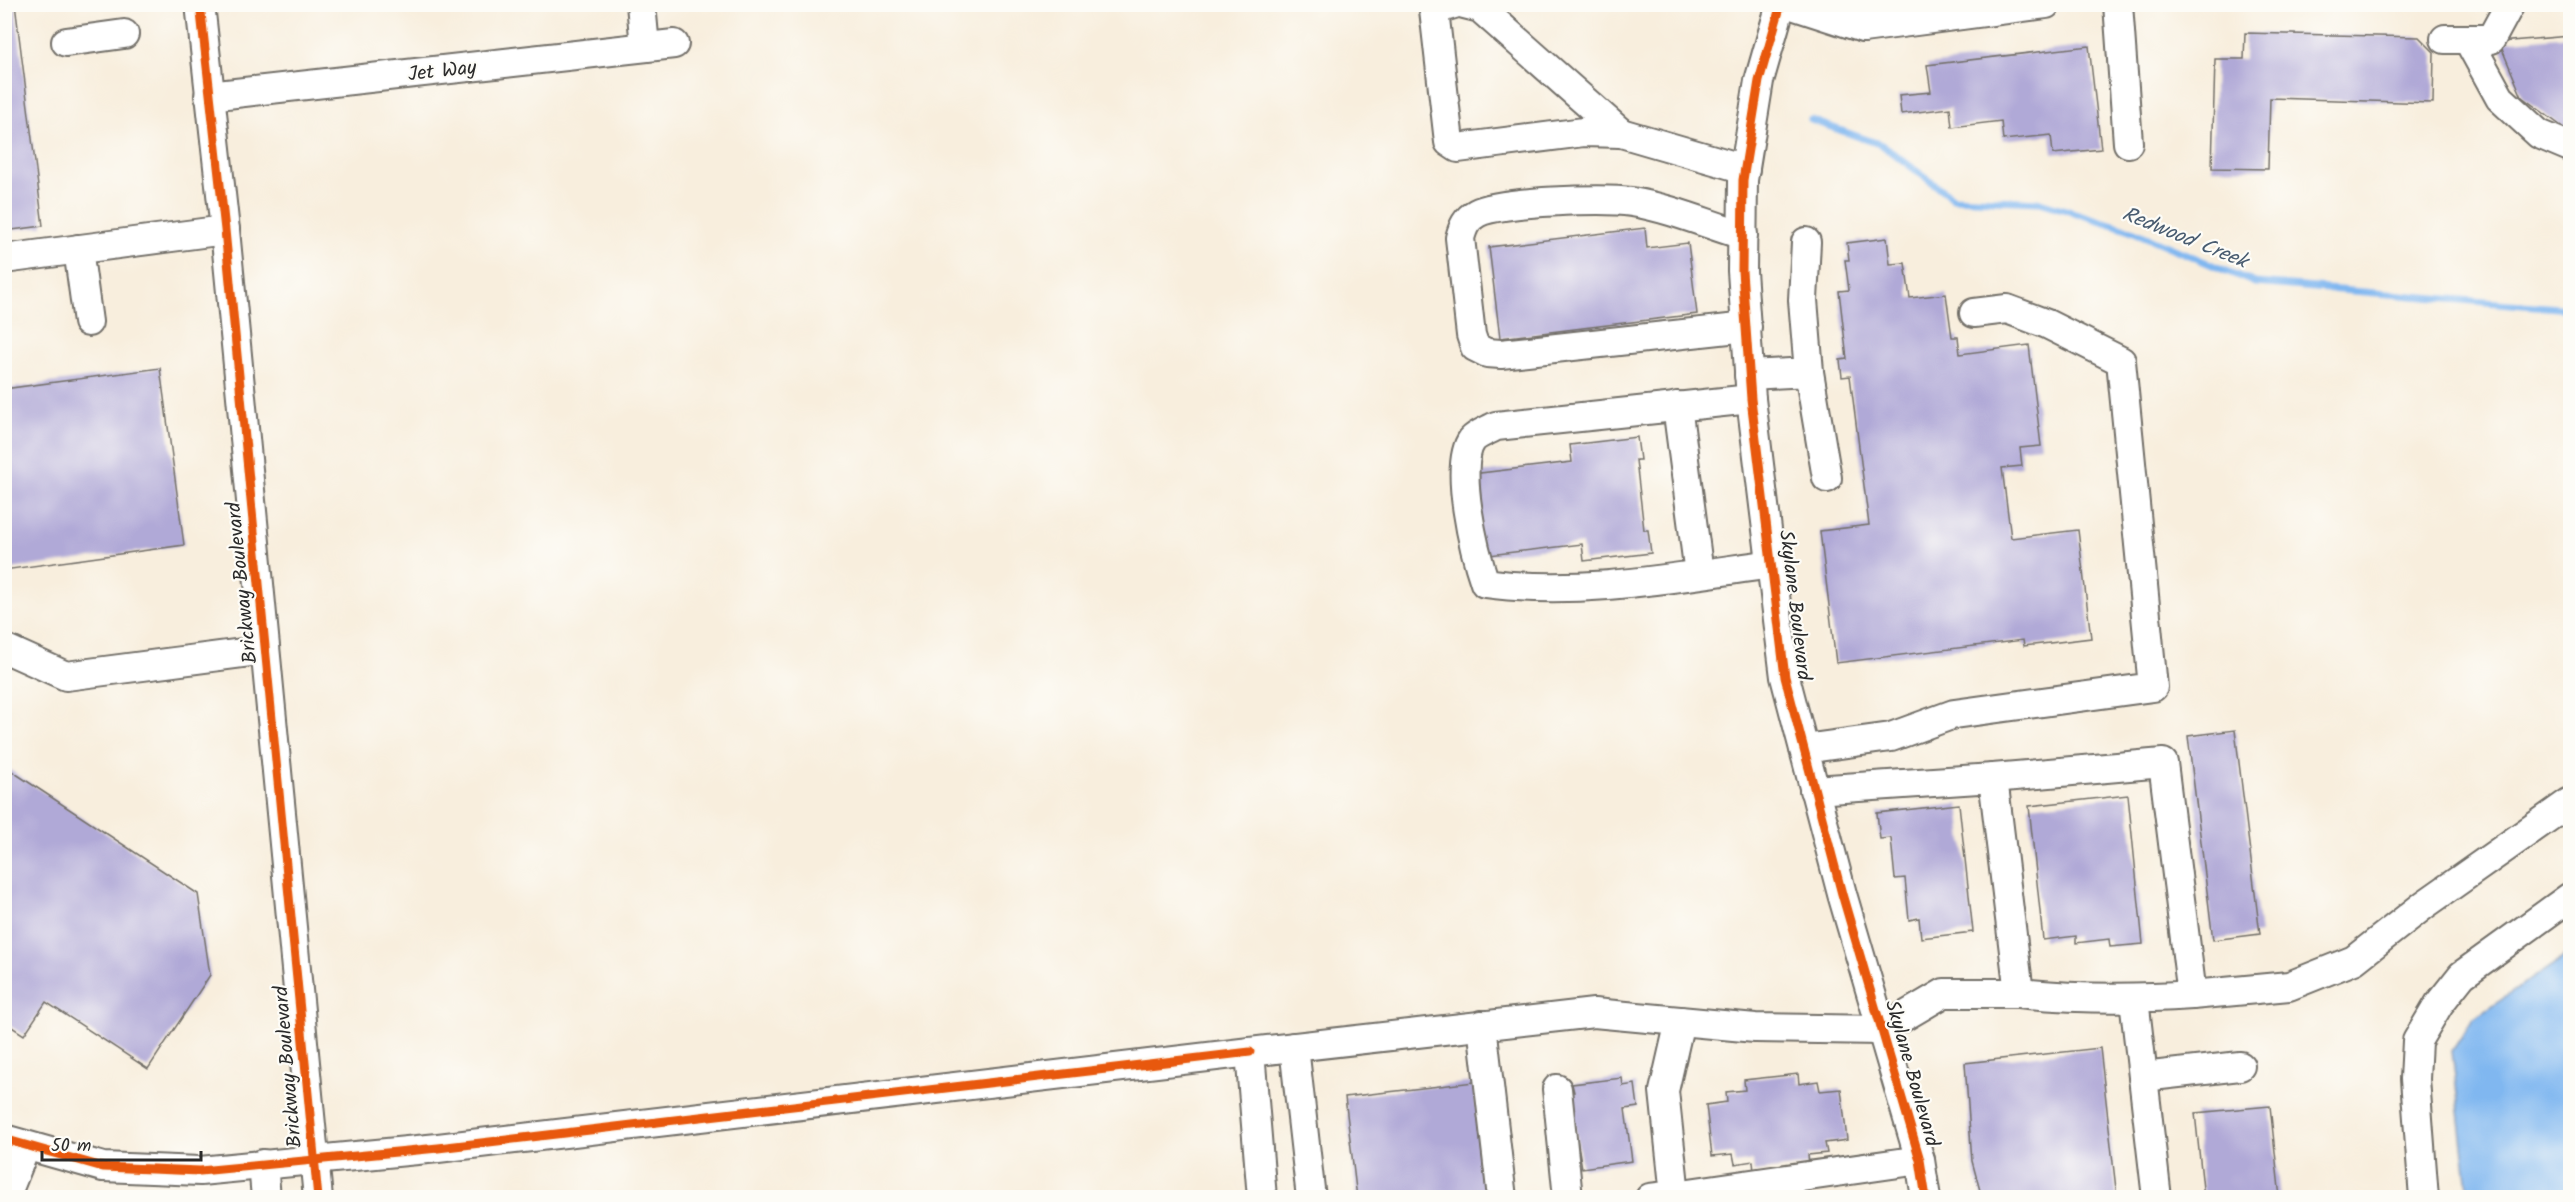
<svg xmlns="http://www.w3.org/2000/svg" width="2575" height="1202" font-family="Kalam,sans-serif">
	<style>
		.water { fill: #80b7f0; stroke: #56718e; stroke-width: 1.5 }
		.lines { fill: none; stroke-linecap: round; stroke-linejoin: round }
		.stream { stroke: #80b7f0; stroke-width: 7 }
		.building { fill: #b0a9d7 }
		.minor-casing { stroke: #736f69; stroke-width: 32 }
		.minor { stroke: #fff; stroke-width: 28 }
		.cycleway-casing { stroke: #fdfcf7; stroke-width: 13 }
		.cycleway { stroke: #e8590c; stroke-width: 9 }
		.labels { text-anchor: middle; stroke-width: 4.5; stroke-linejoin: round; paint-order: stroke }
		.street-label { font-size: 20px; fill: #2b2b2b; stroke: #fdfcf7 }
		.water-label { font-size: 21px; font-style: italic; fill: #495c70; stroke: #fdfcf7 }
	</style>
	<rect width="100%" height="100%" fill="#fdfcf7"/>
	<filter id="ink" filterUnits="userSpaceOnUse"><feTurbulence type="fractalNoise" baseFrequency=".0167" numOctaves="2"/><feDisplacementMap in="SourceGraphic" scale="12" xChannelSelector="R" yChannelSelector="G"/><feConvolveMatrix kernelMatrix="1 2 1 2 8 2 1 2 1" color-interpolation-filters="sRGB"/></filter>
	<filter id="wash" filterUnits="userSpaceOnUse"><feTurbulence type="fractalNoise" baseFrequency=".008" numOctaves="4" result="noise"/><feDisplacementMap in="SourceGraphic" scale="24" xChannelSelector="R" yChannelSelector="G"/><feGaussianBlur stdDeviation="1.35" result="paint"/><feColorMatrix in="noise" values="0 0 0 0 0 0 0 0 0 0 0 0 0 0 0 0 0 1.4 0 .05"/><feComposite in="paint" operator="in"/></filter>
	<g filter="url(#wash)">
		<rect width="100%" height="100%" fill="#f8eedd"/>
		<path class="water" d="M2570,953V1197H2469L2452,1051L2473,1019Z"/>
		<g class="lines">
			<path class="stream" d="M1811,120L1882,145L1953,198L2040,202L2127,229L2255,283L2570,309"/>
		</g>
		<g id="blocks">
			<g class="building">
				<path d="M4,4H15L43,226L4,231Z"/>
				<path d="M2245,33L2419,37L2434,52L2433,103L2270,98L2268,169L2212,168L2215,59H2244Z"/>
				<path d="M2570,36V128H2564L2522,97L2499,42Z"/>
				<path d="M2089,46L2101,149L2053,154L2051,135L2003,140L2001,121L1952,127L1950,108L1901,114L1899,95L1931,92L1927,65Z"/>
				<path d="M1645,228L1647,248L1688,243L1697,314L1500,338L1489,247Z"/>
				<path d="M1887,238L1890,264L1905,263L1910,298L1946,294L1952,337H1958L1960,354L2029,345L2041,446L2020,448L2022,466L2002,468L2011,538L2078,530L2091,638L2024,646L2023,640L1836,663L1820,531L1869,525L1850,376L1842,377L1840,360L1847,359L1839,291L1849,290L1845,260H1849L1847,243Z"/>
				<path d="M160,368L184,545L4,570V389Z"/>
				<path d="M1637,437L1640,460H1636L1644,530H1648L1651,553L1584,561L1582,544L1481,556L1472,474L1572,462L1570,445Z"/>
				<path d="M2235,730L2260,934L2213,940L2188,736Z"/>
				<path d="M4,766L198,894L210,975L148,1069L46,1002L24,1035L4,1022Z"/>
				<path d="M2128,795L2143,944L2110,947L2109,939L2076,943V936L2043,940L2029,806Z"/>
				<path d="M1959,804L1973,932L1921,938L1919,918L1909,920L1905,878L1895,879L1891,838L1880,839L1877,813Z"/>
				<path d="M2100,1048L2117,1198H1982L1972,1161L1965,1063Z"/>
				<path d="M1798,1074L1799,1084L1818,1081L1820,1091L1841,1089L1847,1140L1825,1143L1827,1153L1808,1155L1809,1165L1754,1172L1753,1161L1735,1164L1733,1154L1712,1156L1706,1105L1727,1102L1726,1092L1745,1090L1744,1080Z"/>
				<path d="M1622,1078L1623,1086L1635,1084L1638,1107L1625,1109L1632,1161L1582,1168L1569,1092H1574L1572,1084Z"/>
				<path d="M1474,1082L1487,1198H1357L1345,1097Z"/>
				<path d="M2270,1106L2280,1198H2204L2195,1113Z"/>
			</g>
		</g>
	</g>
	<g filter="url(#ink)">
		<use href="#blocks" fill-opacity="0" stroke="#736f69" stroke-width="1.5"/>
		<g class="lines">
			<g class="minor-casing">
				<g id="minor">
					<path d="M200,4L225,230L318,1198"/>
					<path d="M641,4L645,47"/>
					<path d="M1454,4L1434,10L1449,142L1458,148L1584,132L1621,133L1745,169"/>
					<path d="M1464,4L1480,8L1621,133"/>
					<path d="M1781,4L1759,81L1743,180L1742,271L1751,399L1785,677L1842,894L1920,1160L1926,1198"/>
					<path d="M1789,4L1863,28L1872,4"/>
					<path d="M2118,4L2128,143"/>
					<path d="M1863,28L2046,4"/>
					<path d="M2445,39H2471L2472,47L2500,98L2539,134L2570,147"/>
					<path d="M2471,39H2491L2510,4"/>
					<path d="M66,42L124,34"/>
					<path d="M209,96L674,44"/>
					<path d="M1743,235C1707,224 1669,208 1632,202C1606,198 1498,201 1477,213C1466,219 1463,227 1460,238L1471,335L1475,347L1487,353L1501,354L1747,327"/>
					<path d="M78,249L88,322"/>
					<path d="M4,259L225,230"/>
					<path d="M1809,372L1827,478"/>
					<path d="M1749,375L1809,372L1803,300L1806,242"/>
					<path d="M1751,399L1496,426C1489,430 1477,434 1472,440C1453,466 1475,554 1485,583C1580,596 1678,577 1772,564"/>
					<path d="M1677,406L1699,574"/>
					<path d="M4,648L66,676L265,650"/>
					<path d="M1804,749L1891,737L1954,714L2153,687L2121,361L2047,324L2007,309L1974,313"/>
					<path d="M1993,778L2163,763L2192,995C2133,999 2077,999 2019,993"/>
					<path d="M2192,995L2289,986L2354,960L2424,905L2570,802"/>
					<path d="M2134,999L2157,1198"/>
					<path d="M1482,1025L1502,1198"/>
					<path d="M1294,1047L1311,1198"/>
					<path d="M2143,1077L2240,1066"/>
					<path d="M1557,1089L1568,1198"/>
					<path d="M4,1139L103,1167L200,1171L438,1148L1250,1052"/>
					<path d="M263,1164L266,1198"/>
					<path d="M1675,1195L1920,1160"/>
					<path d="M5,1198L26,1146"/>
					<path d="M1262,1198L1250,1052L1594,1013L1755,1028L1881,1030L1944,993H2019L1993,778L1814,790"/>
					<path d="M1650,1198L1675,1195L1664,1091L1680,1021"/>
					<path d="M2424,1198L2415,1079L2417,1041L2439,1004L2462,975L2570,897"/>
				</g>
			</g>
			<use href="#minor" class="minor"/>
			<g class="cycleway-casing">
				<g id="cycleway">
					<path d="M200,4L225,230L318,1198"/>
					<path d="M1781,4L1759,81L1743,180L1742,271L1751,399L1785,677L1842,894L1920,1160L1926,1198"/>
					<path d="M4,1139L103,1167L200,1171L438,1148L1250,1052"/>
				</g>
			</g>
			<use href="#cycleway" class="cycleway"/>
		</g>
	</g>
	<g class="labels">
		<g class="street-label">
			<text transform="translate(442 70) rotate(-6)" y="7">Jet Way</text>
			<text transform="translate(241 583) rotate(-96)" y="7">Brickway Boulevard</text>
			<text transform="translate(1796 605) rotate(83)" y="7">Skylane Boulevard</text>
			<text transform="translate(287 1067) rotate(-95)" y="7">Brickway Boulevard</text>
			<text transform="translate(1913 1073) rotate(74)" y="7">Skylane Boulevard</text>
		</g>
		<g class="water-label">
			<text transform="translate(2185 237) rotate(22)" y="7">Redwood Creek</text>
		</g>
	</g>
	<rect width="2575" height="1202" fill="none" stroke="#fdfcf7" stroke-width="24"/>
	<path d="M42 1151v9h159v-9" fill="none" stroke="#2b2b2b" stroke-width="3"/>
	<text x="51" y="1151" font-size="18" fill="#2b2b2b" stroke="#fdfcf7" stroke-width="4.5" paint-order="stroke">50 m</text>
</svg>
